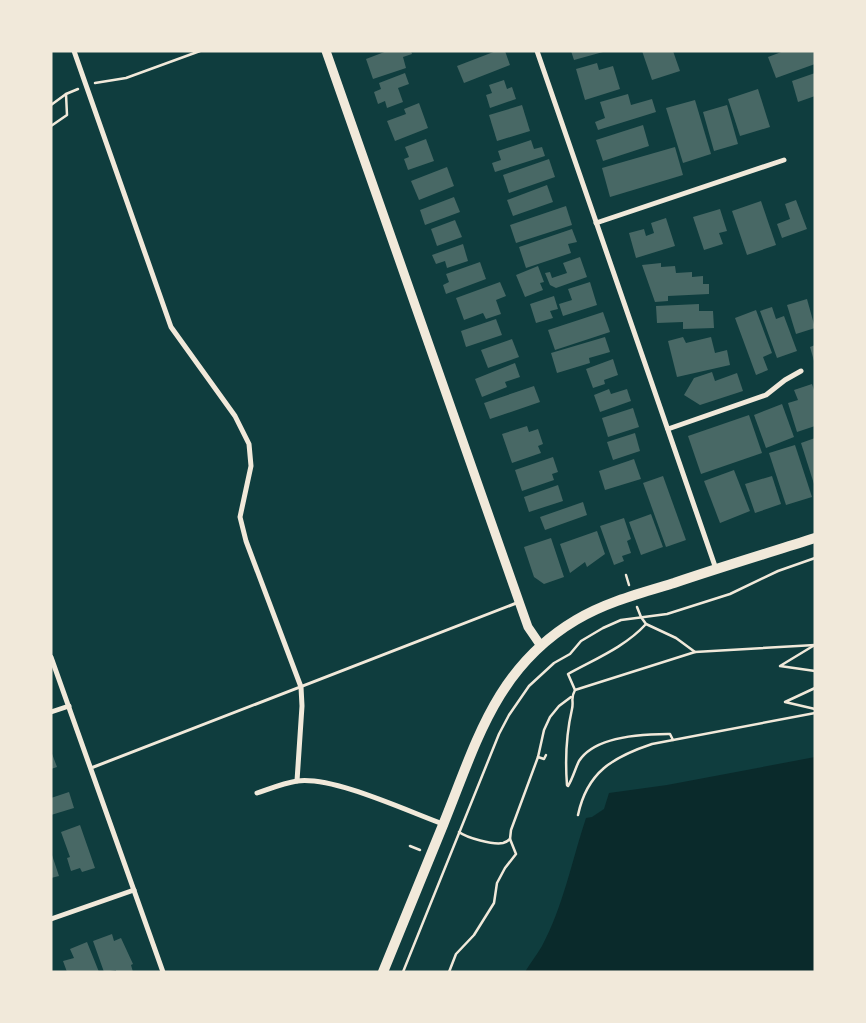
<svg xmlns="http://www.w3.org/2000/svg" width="866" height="1023" font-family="'Archivo Narrow',sans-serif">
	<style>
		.water { fill: #0a2a2b }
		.building { fill: #486865 }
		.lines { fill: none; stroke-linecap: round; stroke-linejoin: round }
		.path { stroke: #f1e9da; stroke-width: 2.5 }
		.service { stroke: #f1e9da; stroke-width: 3 }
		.minor { stroke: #f1e9da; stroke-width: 5 }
		.secondary { stroke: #f1e9da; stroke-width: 9 }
		.primary { stroke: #f1e9da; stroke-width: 10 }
	</style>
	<rect width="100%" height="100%" fill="#0f3d3e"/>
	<path class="water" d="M815,757V972H525C530,963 537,955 542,946C563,907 572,860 586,818L592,817L604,809L609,793L667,785Z"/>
	<g class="building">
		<path d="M387,51H411L412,54L403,57L406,68L373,79L366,59Z"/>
		<path d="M496,51H505L510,65L464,83L457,66Z"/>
		<path d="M571,51H603V52L574,60Z"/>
		<path d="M642,51H673L680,71L652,80Z"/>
		<path d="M784,51H815V64L776,78L768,57Z"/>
		<path d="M597,63L599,70L613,66L620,89L585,100L576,69Z"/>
		<path d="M405,73L409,84L398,88L403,102L387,108L385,101L378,104L374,92L381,89L379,83Z"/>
		<path d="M815,73V96L798,102L792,81Z"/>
		<path d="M504,80L507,89L512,87L516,99L490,108L486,95L492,93L489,85Z"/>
		<path d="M758,89L770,127L740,136L728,99Z"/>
		<path d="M628,94L631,105L652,99L656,112L598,130L595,122L605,118L600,102Z"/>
		<path d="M695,100L711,154L683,163L666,108Z"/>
		<path d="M419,103L428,128L395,141L387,121L406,114L404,109Z"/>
		<path d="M522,105L530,131L497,141L489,115Z"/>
		<path d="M727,105L738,144L714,151L703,112Z"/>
		<path d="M643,125L649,146L603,161L596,140Z"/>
		<path d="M426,139L434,161L408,170L404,159L409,157L405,147Z"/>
		<path d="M531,140L534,149L542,147L545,156L495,172L492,163L501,160L498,151Z"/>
		<path d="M675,147L683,175L610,197L602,168Z"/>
		<path d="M549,159L555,177L509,193L503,175Z"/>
		<path d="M447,167L454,186L419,200L411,181Z"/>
		<path d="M547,185L553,202L513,216L507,200Z"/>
		<path d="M454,197L460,212L425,225L420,210Z"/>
		<path d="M796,200L807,229L782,238L777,224L790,219L785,204Z"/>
		<path d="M761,201L776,245L747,255L732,211Z"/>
		<path d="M566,206L572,225L516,243L510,225Z"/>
		<path d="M720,209L727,231L719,233L723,244L704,250L693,217Z"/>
		<path d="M666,218L675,246L636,258L629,233L644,229L646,236L654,233L651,223Z"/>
		<path d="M455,220L462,237L437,246L431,229Z"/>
		<path d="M572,229L577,242L568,244L571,253L526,268L519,247Z"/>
		<path d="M463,244L468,261L447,268L445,261L436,264L432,255Z"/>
		<path d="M580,257L587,277L556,288L550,285L545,273L550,272L552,278L567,273L563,263Z"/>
		<path d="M480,262L486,279L446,294L443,285L449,282L446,274Z"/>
		<path d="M661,263V267L675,266L676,273L692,272V277L703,276V284H709V294L668,296V301L655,302L642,265Z"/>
		<path d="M538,266L544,282L540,283L543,290L525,297L516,275Z"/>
		<path d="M500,282L506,296L496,300L501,314L486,319L483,313L464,320L456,298Z"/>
		<path d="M590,282L597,305L563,316L559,304L572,300L568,289Z"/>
		<path d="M554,296L558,309L550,311L553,318L536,323L530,304Z"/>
		<path d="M807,299L815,328L796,334L787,305Z"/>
		<path d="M699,304V311H713L714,328L683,329V322L657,323L656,306Z"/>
		<path d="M772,307L776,319L784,316L797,351L777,358L760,311Z"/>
		<path d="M756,310L772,353L763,357L768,370L756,375L735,318Z"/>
		<path d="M603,312L610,332L555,350L548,330Z"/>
		<path d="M496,319L502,335L466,347L461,331Z"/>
		<path d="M605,337L610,352L589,358L590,363L557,373L551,353Z"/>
		<path d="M683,337L686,343L711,337L715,353L727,350L730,365L677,377L668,341Z"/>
		<path d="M512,339L519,357L488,368L481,350Z"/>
		<path d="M815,345V361H814L810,347Z"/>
		<path d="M613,359L618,375L604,380L605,384L593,388L586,369Z"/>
		<path d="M515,363L520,377L505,382L507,387L482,397L475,379Z"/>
		<path d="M712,372L715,381L737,373L743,391L700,405L684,395L694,378Z"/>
		<path d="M812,384L815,393V426L797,432L788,403L798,400L794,390Z"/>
		<path d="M534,386L540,402L490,419L484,403Z"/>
		<path d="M609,389L611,394L627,389L631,401L600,412L594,395Z"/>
		<path d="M782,404L794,437L766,448L754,415Z"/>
		<path d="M633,408L639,427L608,437L602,418Z"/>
		<path d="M749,415L762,453L701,474L688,436Z"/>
		<path d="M527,426L529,432L538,429L543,444L538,446L541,453L512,463L502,434Z"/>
		<path d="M635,433L640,451L613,460L607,442Z"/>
		<path d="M815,438V484H814L801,443Z"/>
		<path d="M795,445L812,497L786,505L769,453Z"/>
		<path d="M553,457L558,472L552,474L554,480L522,491L515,470Z"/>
		<path d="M634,459L641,479L605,490L599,471Z"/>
		<path d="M734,470L750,511L720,523L704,481Z"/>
		<path d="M663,476L686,540L666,547L643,483Z"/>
		<path d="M772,476L781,504L755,513L745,484Z"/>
		<path d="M558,485L563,501L529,512L524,497Z"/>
		<path d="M583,502L587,515L545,530L540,517Z"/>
		<path d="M651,514L663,547L641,555L629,522Z"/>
		<path d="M624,518L631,539L627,541L631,553L622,556L624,561L614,565L600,526Z"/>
		<path d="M597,531L605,554L587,567L585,562L570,573L560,544Z"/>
		<path d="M551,538L564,577L544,584L534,577L524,547Z"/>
		<path d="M51,751L57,767L51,769Z"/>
		<path d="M69,792L74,808L51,815V798Z"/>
		<path d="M80,825L95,868L82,872L80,868L71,871L67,858L70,857L61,832Z"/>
		<path d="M52,855L59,876L51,878V856Z"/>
		<path d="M112,934L114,941L121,938L133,964L131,965L133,972H116V970L104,972L93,941Z"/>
		<path d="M87,942L99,972H67L63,961L74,958L70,949Z"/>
	</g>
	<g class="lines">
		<g class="path">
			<path d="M95,83L126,78L200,51"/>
			<path d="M51,105L66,94"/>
			<path d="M51,126L67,115L66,94L78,89"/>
			<path d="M626,575L629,585"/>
			<path d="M637,607L641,617L646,624L676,638L695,652"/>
			<path d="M813,646L780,666L815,671"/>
			<path d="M815,688L785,702L815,709"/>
			<path d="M575,690L568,674C595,659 625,647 646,624"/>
			<path d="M673,740L670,734H668C641,734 595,736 579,761C575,769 573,778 568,786L567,785C565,759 566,735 572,709C574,700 570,699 575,690L695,652L815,645"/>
			<path d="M538,757L544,759L546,755"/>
			<path d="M578,815C587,772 613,757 652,744L815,713"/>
			<path d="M459,832C467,838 493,845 503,843C507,842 508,841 510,839"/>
			<path d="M410,846L420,850"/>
			<path d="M403,972L499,734L509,715L529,686L554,663L570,654L581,641L603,628L621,620L667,614L730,594L778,571L815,558"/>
			<path d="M449,972L456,954L474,935L494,903L497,883L505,868L516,854L510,839L511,830L538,757L544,730L550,717L559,706L571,697"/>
		</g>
		<path class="service" d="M91,768L519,602"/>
		<g class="minor">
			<path d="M74,51L171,327L235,416L249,444L251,466L240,517L246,541L301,687L302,706L297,781"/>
			<path d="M537,51L716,569"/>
			<path d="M596,223L784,160"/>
			<path d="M668,429L766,395L785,380L801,371"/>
			<path d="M51,657L163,972"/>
			<path d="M51,712L69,706"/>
			<path d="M257,793C269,789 284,783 297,781C333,776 407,811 443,824"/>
			<path d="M51,919L134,890"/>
		</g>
		<path class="secondary" d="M326,51L522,610L528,627L541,646"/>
		<path class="primary" d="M383,972C403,923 423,874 443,825C476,744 495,668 576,620C606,602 641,593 674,583C721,567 768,553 815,538"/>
	</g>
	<rect width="866" height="1023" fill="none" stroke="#f1e9da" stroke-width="105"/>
</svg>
